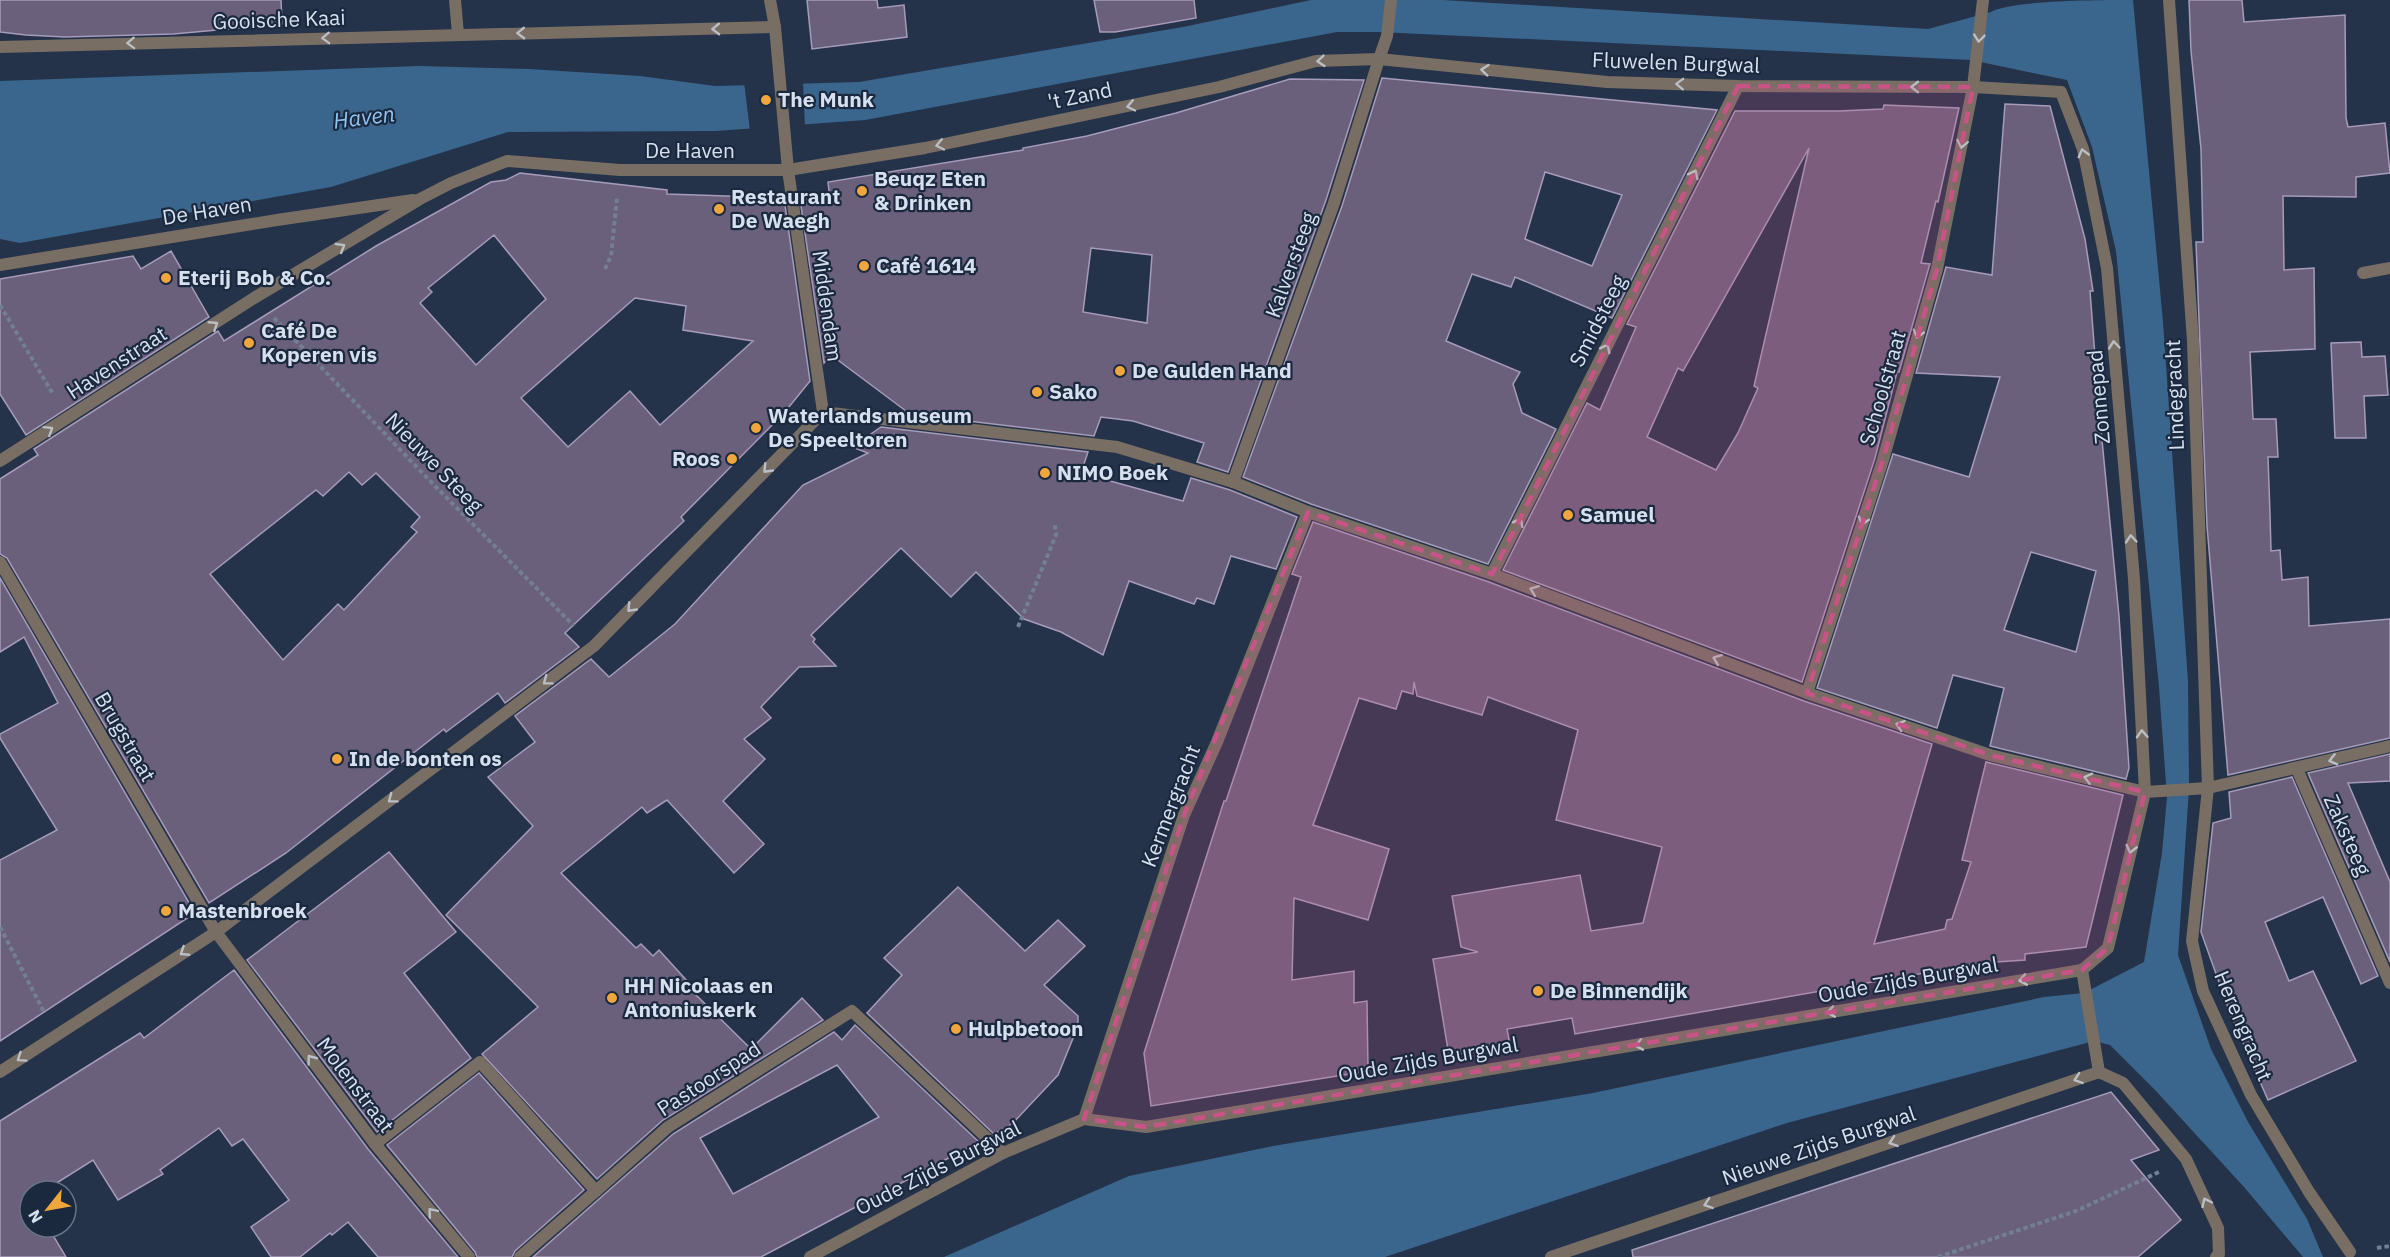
<svg xmlns="http://www.w3.org/2000/svg" width="2390" height="1257" font-family="'IBM Plex Sans',sans-serif">
	<style>
		.water { fill: #3a668d }
		.pier { fill: #25334a }
		.building { fill: #6a607b; stroke: #a69bb9; stroke-width: 1.5; fill-rule: evenodd }
		.lines { fill: none; stroke-linecap: round; stroke-linejoin: round }
		.path { stroke: #737f92; stroke-width: 4; stroke-dasharray: 4.5 3; stroke-linecap: butt }
		.pedestrian { stroke: #786e64; stroke-width: 12 }
		.minor { stroke: #786e64; stroke-width: 12 }
		.tertiary { stroke: #786e64; stroke-width: 12 }
		.oneway { stroke: #babec5 }
		.marked { fill: #c85487; fill-opacity: 0.2; stroke: #c85487; stroke-width: 4.5; stroke-dasharray: 12 8; stroke-linejoin: round }
		.poi-dot { fill: #efa73d; stroke: #1b293f; stroke-width: 2 }
		.labels { text-anchor: middle; stroke-width: 4.5; stroke-linejoin: round; paint-order: stroke }
		.street-label { font-size: 21px; fill: #d6e0ee; stroke: #1b293f }
		.poi-label { font-size: 21px; font-weight: bold; fill: #d6e0ee; stroke: #1b293f; text-anchor: start }
		.water-label { font-size: 22px; font-style: italic; fill: #8fc4f3; stroke: #1b293f }
	</style>
	<rect width="100%" height="100%" fill="#25334a"/>
	<path class="water" d="M1311,0H1443L1928,29L1991,12C2010,0 2103,0 2133,0L2163,322L2188,682L2189,788L2178,955L2211,1049L2248,1122L2307,1219L2323,1257H2303L2244,1187L2156,1091L2110,1045L2094,1041L1787,1123L1385,1257H944L1129,1176L1273,1146L1593,1093L2044,997L2084,993L2144,962L2162,853L2167,797L2159,687L2116,251L2092,147L2067,80L1971,60L1379,32H1337L865,120L716,131L508,132L331,187L20,243L0,239V81L419,66L529,69L640,76L715,86L859,82L1183,27Z"/>
	<path class="pier" d="M803,81L805,128L750,131L744,82Z"/>
	<g class="building">
		<path d="M0,0H281L282,24L173,34L65,37L26,35L0,32Z"/>
		<path d="M807,0H877L878,8L904,5L907,37L812,49Z"/>
		<path d="M1094,0H1194L1196,18L1115,32H1100Z"/>
		<path d="M2189,0H2242L2244,22L2345,15L2346,118L2348,127L2385,123L2390,173L2356,177V197L2283,196L2284,270L2314,268L2315,349L2250,352L2253,419H2276L2278,457H2268L2270,514L2271,551L2280,550L2282,580L2308,577L2309,626L2390,619V738L2228,775L2207,526L2196,242H2203L2201,149L2191,51Z"/>
		<path d="M1382,78L1717,110L1612,318L1515,277L1511,287L1472,274L1446,341L1520,372L1513,384L1522,413L1556,429L1488,564L1311,504L1243,477L1342,206ZM1545,172L1622,195L1592,266L1525,239Z"/>
		<path d="M1290,79L1364,80L1326,200L1228,472L1197,462L1204,443L1133,421L1101,417L1094,436L902,413L906,411L831,355L824,363L800,199L830,200L828,182L1023,150V148L1087,136L1176,113ZM1091,248L1152,255L1147,323L1083,312Z"/>
		<path d="M2005,104L2050,106L2085,239L2093,291H2090L2099,409L2119,616L2129,768L2126,779L1990,746L2004,688L1953,675L1937,728L1817,688L1893,454L1969,477L2000,377L1916,373L1946,267L1992,275ZM2031,552L2096,571L2076,652L2004,630Z"/>
		<path d="M1884,105L1959,108L1938,202L1936,201L1921,263L1930,264L1929,267L1899,372H1897L1875,458L1802,682L1503,570L1587,403L1600,410L1636,327L1627,324L1735,111H1839L1883,109ZM1809,148L1754,386L1758,388L1738,433L1716,470L1647,437L1678,368L1683,371Z"/>
		<path d="M520,173L667,190V194L784,198L810,381L784,413L681,517L684,521L565,633L579,647L505,703L498,693L446,732L444,729L286,853L209,903L7,558L0,554V479L38,455L34,449L218,331L224,341L376,246L491,182L506,180ZM494,235L546,299L476,365L420,303L432,292L428,288ZM635,298L686,306L683,330L753,341L660,425L630,391L568,447L521,398ZM349,472L362,485L376,473L420,517L411,527L417,532L344,610L338,604L283,660L210,574L316,490L323,496Z"/>
		<path d="M171,251L209,317L26,435L0,394V279L133,256L141,269Z"/>
		<path d="M2361,342L2362,357L2385,356L2388,395L2364,396L2366,438H2335L2331,343Z"/>
		<path d="M881,427L1088,452L1081,473L1183,501L1191,478L1230,490L1297,517L1276,569L1231,556L1214,604L1197,598L1194,604L1129,581L1103,655L1061,632L1024,619L976,572L951,597L901,548L811,635L815,639L813,642L836,666L799,667L761,707L771,718L744,739L765,759L723,801L764,844L734,873L667,800L647,813L642,807L561,873L636,948L641,944L653,956L659,950L688,982L692,991L751,1049L802,998L823,1020L663,1120L597,1179L482,1054L538,1007L446,915L533,826L488,777L535,742L515,716L591,659L609,677L675,624L803,485L868,453L852,447Z"/>
		<path d="M1313,522L1489,582L1804,701L1932,744L1874,944L1945,929L1947,920L1952,919L1971,862L1962,860L1986,762L2123,795L2086,947L2025,954V960L1981,963L1575,1034L1572,1018L1507,1029L1510,1045L1449,1056L1433,959L1478,952L1461,947L1452,896L1580,875L1591,931L1643,923L1662,847L1556,820L1578,730L1488,697L1482,715L1417,696L1414,682L1413,694L1402,691L1396,709L1359,698L1313,825L1389,849L1368,920L1294,898L1292,980L1354,971V1003L1367,1001L1368,1071L1151,1106L1144,1053L1224,801H1226L1301,577L1292,574Z"/>
		<path d="M0,578L195,913L0,1041V860L57,830L0,738V734L58,703L24,637L0,652Z"/>
		<path d="M2390,754V781L2348,783L2390,882V962L2308,773Z"/>
		<path d="M2292,777L2378,976L2361,984L2323,897L2265,922L2289,981L2313,971L2356,1061L2268,1100L2230,1013L2201,932L2213,823L2231,818L2229,792Z"/>
		<path d="M389,852L456,932L404,973L471,1058L377,1132L247,960Z"/>
		<path d="M958,887L1025,951L1058,920L1085,946L1044,985L1078,1016V1026L1058,1075L1012,1124L994,1134L867,1013L902,975L884,958Z"/>
		<path d="M234,970L368,1149L458,1257H378L348,1222L332,1235L330,1233L300,1257H271L251,1227L289,1200L243,1139L232,1146L219,1128L160,1170L163,1174L118,1200L93,1160L44,1191H30V1227H48L66,1257H0V1121L140,1033L144,1038Z"/>
		<path d="M855,1025L979,1142L761,1257H533L673,1134L834,1032L842,1040ZM837,1065L879,1117L733,1194L700,1138Z"/>
		<path d="M479,1073L584,1190L515,1251L512,1257H477L475,1252L387,1145Z"/>
		<path d="M2111,1092L2159,1150L2131,1160L2181,1220L2138,1257H1633L1632,1250Z"/>
	</g>
	<g class="lines">
		<g class="path">
			<path d="M605,269L611,256L617,198"/>
			<path d="M0,305L53,394"/>
			<path d="M274,318L433,484L574,626"/>
			<path d="M1018,627L1056,535L1055,525"/>
			<path d="M0,927L44,1012"/>
			<path d="M2377,1248L2390,1246"/>
			<path d="M1938,1257L2076,1211L2161,1171"/>
		</g>
		<g class="pedestrian">
			<path d="M455,0L458,34"/>
			<path d="M1233,482L1334,203L1379,59"/>
			<path d="M2208,788L2192,941L2203,991L2251,1095L2309,1192L2350,1252"/>
			<path d="M375,1144L480,1062L596,1191L520,1257"/>
		</g>
		<g class="minor">
			<path d="M2169,0L2193,341L2208,788"/>
			<path d="M0,47L775,27"/>
			<path d="M1379,59L1387,36L1391,0"/>
			<path d="M0,265L277,220L413,200"/>
			<path d="M2363,273L2390,268"/>
			<path d="M0,461L254,298L420,199L451,183L507,161L620,170H788L925,148L1219,87L1316,61L1379,59L1607,82L1738,86L1973,87L2061,92L2083,149L2107,268L2134,579L2145,792L2108,948L2082,970L1146,1127L1084,1119L1003,1153L810,1257"/>
			<path d="M0,562L216,932L375,1144L469,1257"/>
			<path d="M1492,574L1738,86"/>
			<path d="M1807,693L1883,460L1937,269L1973,87L1983,0"/>
			<path d="M2297,769L2390,983"/>
			<path d="M2082,970L2099,1072"/>
			<path d="M1084,1119L1184,815L1217,742L1308,512"/>
			<path d="M596,1191L668,1127L852,1011L1003,1153"/>
			<path d="M1551,1257L2099,1072L2123,1083L2186,1159L2218,1228L2219,1254L2216,1257"/>
		</g>
		<g class="tertiary">
			<path d="M770,0L775,27L788,170L823,412"/>
			<path d="M823,412L1117,447L1233,482L1308,512L1492,574L1807,693L1990,755L2145,792L2208,788L2390,746"/>
			<path d="M0,1072L216,932L594,646L823,412"/>
		</g>
	</g>
	<defs><path id="oneway-chevron" d="M-2-3.5L2.5 0L-2 3.5" fill="none" stroke-width="1.6" stroke-linecap="round" stroke-linejoin="round" transform="scale(1.5)"/></defs>
	<g class="oneway">
		<use href="#oneway-chevron" transform="translate(716 29) rotate(179)"/>
		<use href="#oneway-chevron" transform="translate(521 33) rotate(179)"/>
		<use href="#oneway-chevron" transform="translate(326 38) rotate(178)"/>
		<use href="#oneway-chevron" transform="translate(1979 38) rotate(96)"/>
		<use href="#oneway-chevron" transform="translate(131 43) rotate(178)"/>
		<use href="#oneway-chevron" transform="translate(1321 61) rotate(175)"/>
		<use href="#oneway-chevron" transform="translate(1485 70) rotate(-174)"/>
		<use href="#oneway-chevron" transform="translate(1680 84) rotate(-178)"/>
		<use href="#oneway-chevron" transform="translate(1915 87) rotate(-180)"/>
		<use href="#oneway-chevron" transform="translate(1131 106) rotate(168)"/>
		<use href="#oneway-chevron" transform="translate(1962 144) rotate(101)"/>
		<use href="#oneway-chevron" transform="translate(940 145) rotate(168)"/>
		<use href="#oneway-chevron" transform="translate(2083 153) rotate(-105)"/>
		<use href="#oneway-chevron" transform="translate(1694 174) rotate(-63)"/>
		<use href="#oneway-chevron" transform="translate(341 247) rotate(-31)"/>
		<use href="#oneway-chevron" transform="translate(214 325) rotate(-33)"/>
		<use href="#oneway-chevron" transform="translate(1918 334) rotate(106)"/>
		<use href="#oneway-chevron" transform="translate(2114 345) rotate(-95)"/>
		<use href="#oneway-chevron" transform="translate(1606 348) rotate(-63)"/>
		<use href="#oneway-chevron" transform="translate(49 430) rotate(-32)"/>
		<use href="#oneway-chevron" transform="translate(767 469) rotate(134)"/>
		<use href="#oneway-chevron" transform="translate(1863 521) rotate(108)"/>
		<use href="#oneway-chevron" transform="translate(1519 522) rotate(-63)"/>
		<use href="#oneway-chevron" transform="translate(2131 539) rotate(-95)"/>
		<use href="#oneway-chevron" transform="translate(1534 590) rotate(-159)"/>
		<use href="#oneway-chevron" transform="translate(631 608) rotate(134)"/>
		<use href="#oneway-chevron" transform="translate(1717 659) rotate(-159)"/>
		<use href="#oneway-chevron" transform="translate(547 681) rotate(143)"/>
		<use href="#oneway-chevron" transform="translate(1900 725) rotate(-161)"/>
		<use href="#oneway-chevron" transform="translate(2142 734) rotate(-93)"/>
		<use href="#oneway-chevron" transform="translate(2333 760) rotate(166)"/>
		<use href="#oneway-chevron" transform="translate(2088 778) rotate(-166)"/>
		<use href="#oneway-chevron" transform="translate(392 799) rotate(143)"/>
		<use href="#oneway-chevron" transform="translate(2131 849) rotate(103)"/>
		<use href="#oneway-chevron" transform="translate(184 952) rotate(147)"/>
		<use href="#oneway-chevron" transform="translate(2023 980) rotate(170)"/>
		<use href="#oneway-chevron" transform="translate(1831 1012) rotate(170)"/>
		<use href="#oneway-chevron" transform="translate(1639 1045) rotate(170)"/>
		<use href="#oneway-chevron" transform="translate(21 1058) rotate(146)"/>
		<use href="#oneway-chevron" transform="translate(311 1059) rotate(-127)"/>
		<use href="#oneway-chevron" transform="translate(2078 1079) rotate(161)"/>
		<use href="#oneway-chevron" transform="translate(1893 1142) rotate(161)"/>
		<use href="#oneway-chevron" transform="translate(2206 1202) rotate(-115)"/>
		<use href="#oneway-chevron" transform="translate(1708 1204) rotate(161)"/>
		<use href="#oneway-chevron" transform="translate(432 1212) rotate(-130)"/>
	</g>
	<path class="marked" d="M1738,86L1973,87L1937,269L1883,460L1807,693L1990,755L2145,792L2108,948L2082,970L1146,1127L1084,1119L1184,815L1308,512L1492,574Z"/>
	<g class="poi-dot">
		<circle cx="766" cy="100" r="6"/>
		<circle cx="862" cy="191" r="6"/>
		<circle cx="719" cy="209" r="6"/>
		<circle cx="864" cy="266" r="6"/>
		<circle cx="166" cy="278" r="6"/>
		<circle cx="249" cy="343" r="6"/>
		<circle cx="1120" cy="371" r="6"/>
		<circle cx="1037" cy="392" r="6"/>
		<circle cx="756" cy="428" r="6"/>
		<circle cx="732" cy="459" r="6"/>
		<circle cx="1045" cy="473" r="6"/>
		<circle cx="1568" cy="515" r="6"/>
		<circle cx="337" cy="759" r="6"/>
		<circle cx="166" cy="911" r="6"/>
		<circle cx="1538" cy="991" r="6"/>
		<circle cx="612" cy="998" r="6"/>
		<circle cx="956" cy="1029" r="6"/>
	</g>
	<g class="labels">
		<g class="street-label">
			<text transform="translate(279 20) rotate(-2)" y="7">Gooische Kaai</text>
			<text transform="translate(1676 63) rotate(2)" y="7">Fluwelen Burgwal</text>
			<text transform="translate(1080 96) rotate(-12)" y="7">'t Zand</text>
			<text x="690" y="158">De Haven</text>
			<text transform="translate(207 211) rotate(-9)" y="7">De Haven</text>
			<text transform="translate(1291 265) rotate(-70)" y="7">Kalversteeg</text>
			<text transform="translate(827 306) rotate(82)" y="7">Middendam</text>
			<text transform="translate(1598 321) rotate(-63)" y="7">Smidsteeg</text>
			<text transform="translate(117 363) rotate(-33)" y="7">Havenstraat</text>
			<text transform="translate(1883 388) rotate(-74)" y="7">Schoolstraat</text>
			<text transform="translate(2175 395) rotate(-92)" y="7">Lindegracht</text>
			<text transform="translate(2099 397) rotate(-95)" y="7">Zonnepad</text>
			<text transform="translate(434 463) rotate(46)" y="7">Nieuwe Steeg</text>
			<text transform="translate(125 737) rotate(60)" y="7">Brugstraat</text>
			<text transform="translate(1171 806) rotate(-69)" y="7">Kermergracht</text>
			<text transform="translate(2347 835) rotate(66)" y="7">Zaksteeg</text>
			<text transform="translate(1908 980) rotate(-10)" y="7">Oude Zijds Burgwal</text>
			<text transform="translate(2243 1026) rotate(67)" y="7">Herengracht</text>
			<text transform="translate(1428 1060) rotate(-10)" y="7">Oude Zijds Burgwal</text>
			<text transform="translate(709 1079) rotate(-33)" y="7">Pastoorspad</text>
			<text transform="translate(355 1085) rotate(53)" y="7">Molenstraat</text>
			<text transform="translate(1819 1146) rotate(-19)" y="7">Nieuwe Zijds Burgwal</text>
			<text transform="translate(938 1168) rotate(-27)" y="7">Oude Zijds Burgwal</text>
		</g>
		<g class="poi-label">
			<text x="778" y="107">The Munk</text>
			<text x="874" y="186">Beuqz Eten<tspan x="874" dy="24">&amp; Drinken</tspan></text>
			<text x="731" y="204">Restaurant<tspan x="731" dy="24">De Waegh</tspan></text>
			<text x="876" y="273">Café 1614</text>
			<text x="178" y="285">Eterij Bob &amp; Co.</text>
			<text x="261" y="338">Café De<tspan x="261" dy="24">Koperen vis</tspan></text>
			<text x="1132" y="378">De Gulden Hand</text>
			<text x="1049" y="399">Sako</text>
			<text x="768" y="423">Waterlands museum<tspan x="768" dy="24">De Speeltoren</tspan></text>
			<text x="720" y="466" text-anchor="end">Roos</text>
			<text x="1057" y="480">NIMO Boek</text>
			<text x="1580" y="522">Samuel</text>
			<text x="349" y="766">In de bonten os</text>
			<text x="178" y="918">Mastenbroek</text>
			<text x="624" y="993">HH Nicolaas en<tspan x="624" dy="24">Antoniuskerk</tspan></text>
			<text x="1550" y="998">De Binnendijk</text>
			<text x="968" y="1036">Hulpbetoon</text>
		</g>
		<g class="water-label">
			<text transform="translate(364 117) rotate(-7)" y="8">Haven</text>
		</g>
	</g>
	<g transform="translate(48 1209) rotate(239)"><circle r="28" fill="#1b293f" stroke="#667285" stroke-width="1.5"/>
	<path d="M0-4.5L10 22L0 15L-10 22Z" fill="#efa73d"/>
	<text y="-9" font-size="16" font-weight="bold" text-anchor="middle" fill="#d6e0ee">N</text>
	</g>
</svg>
